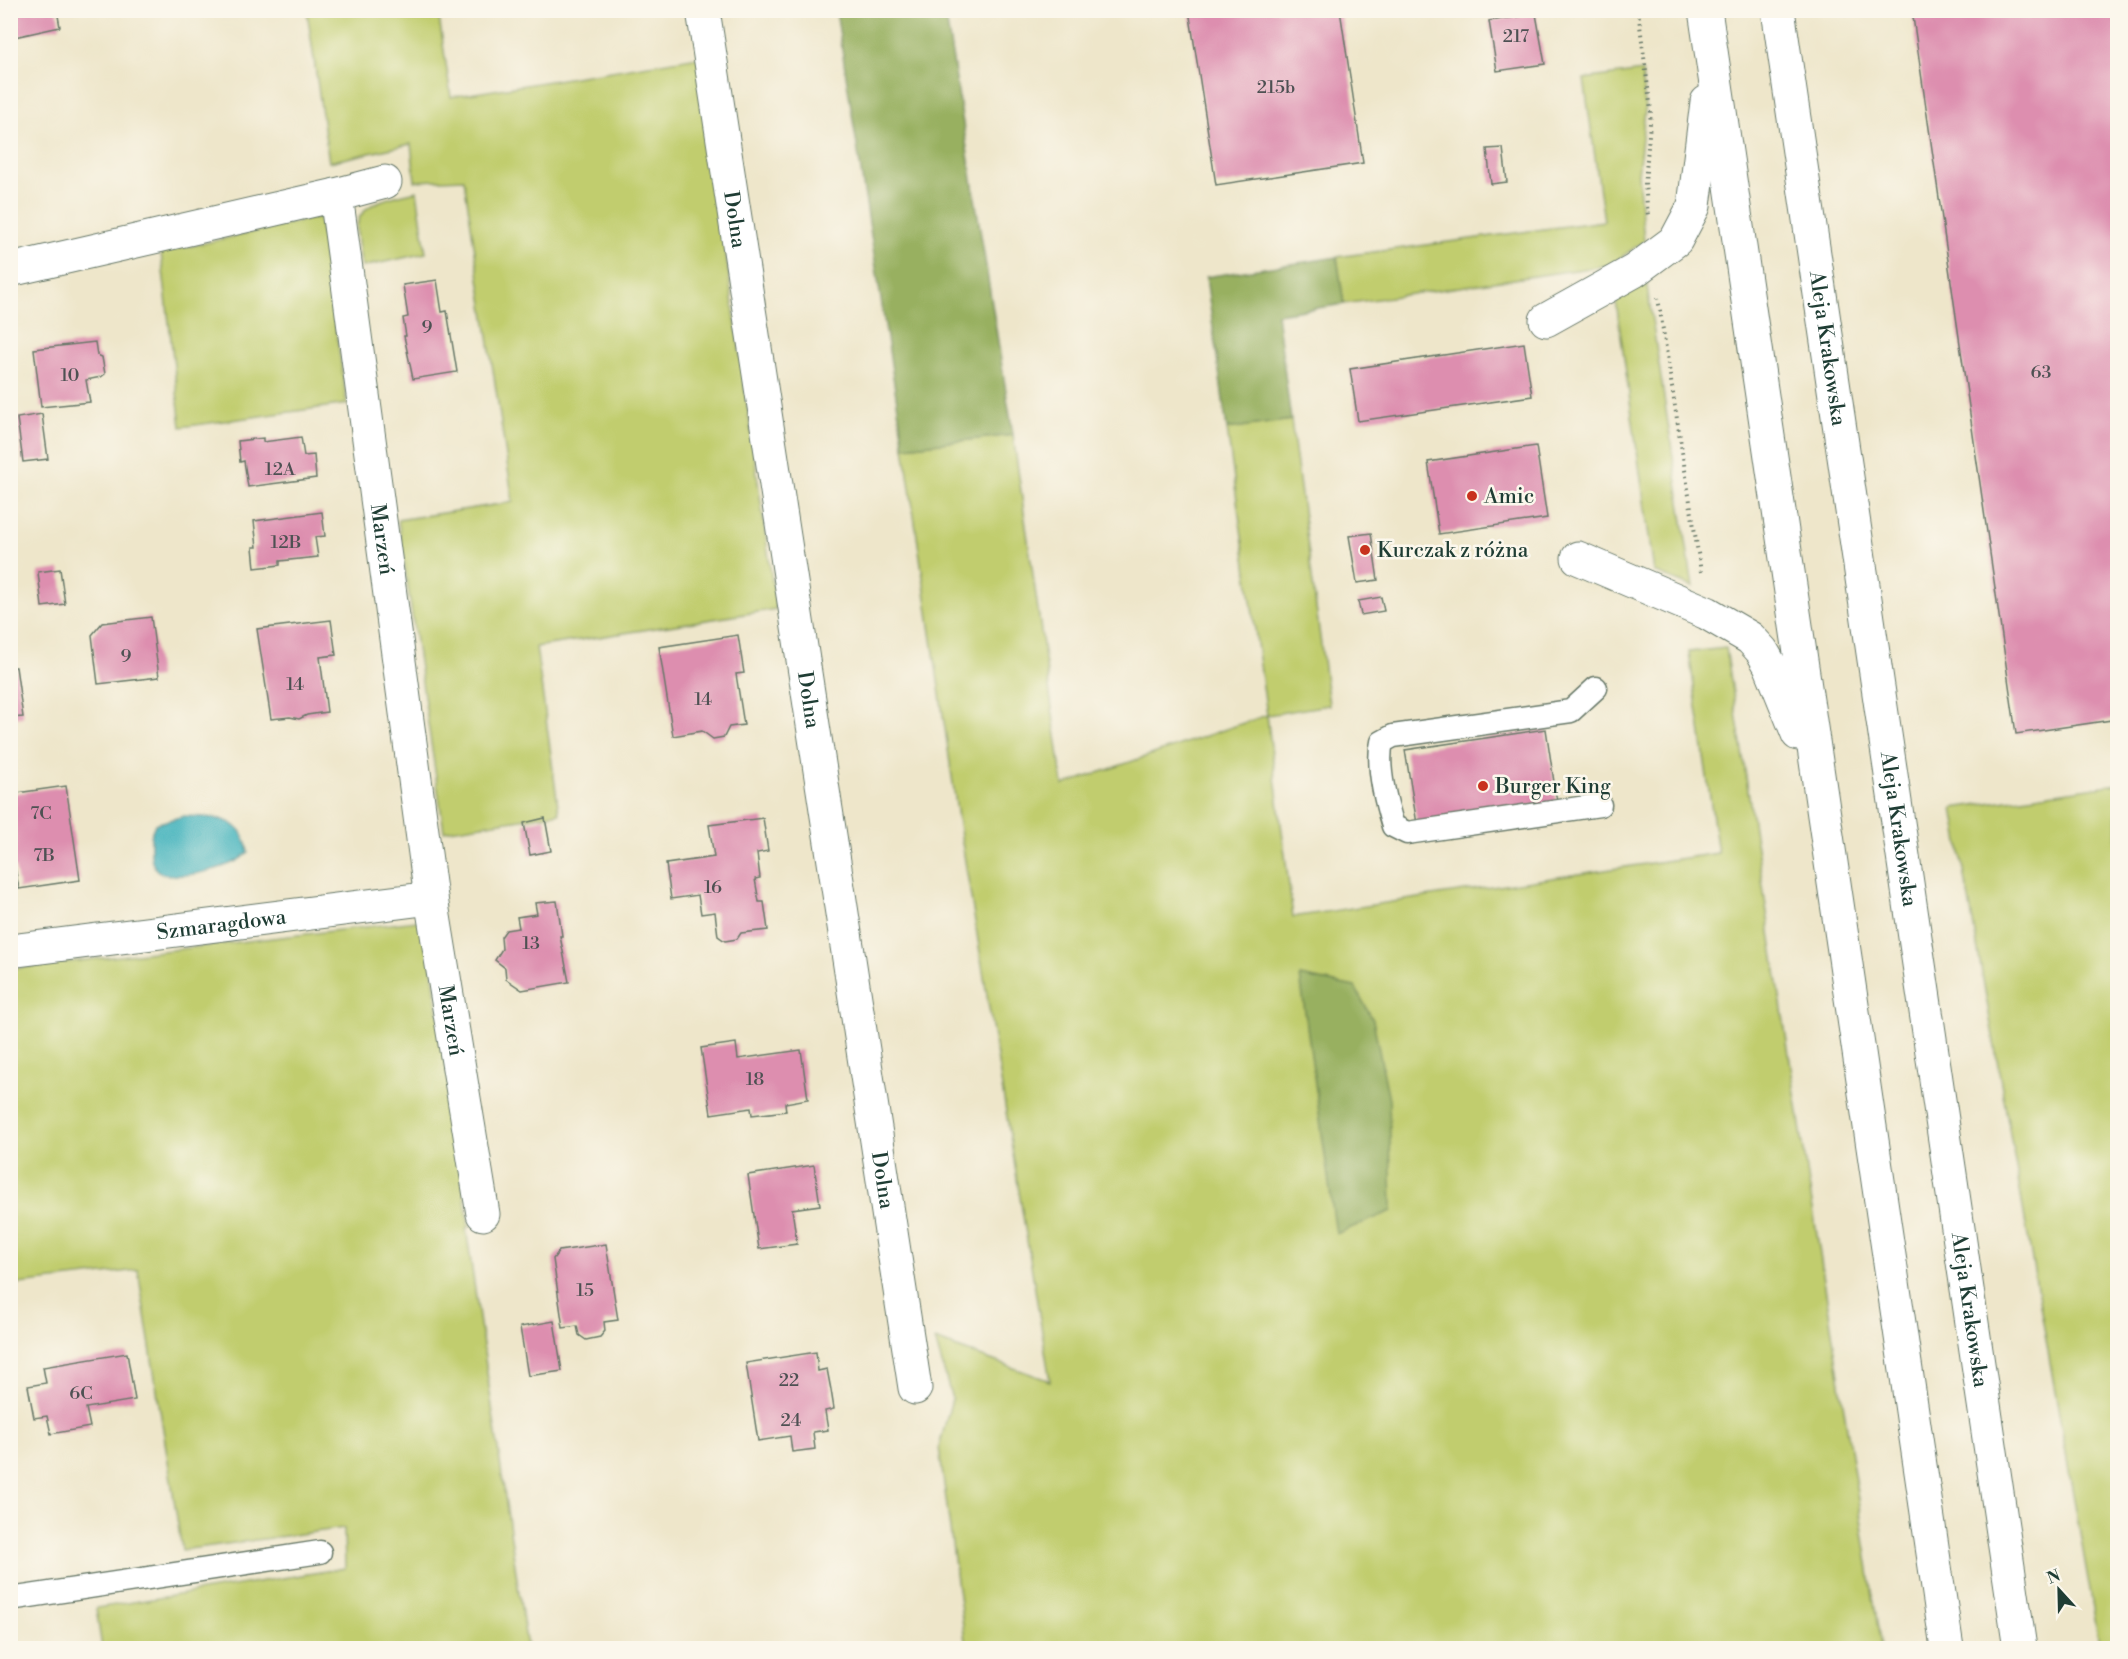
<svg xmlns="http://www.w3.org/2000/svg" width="2128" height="1659" font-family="'Libre Bodoni',serif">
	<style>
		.green { fill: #c1cd6e; stroke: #708551; stroke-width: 1.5 }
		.forest { fill: #98b061; stroke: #5c764a; stroke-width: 1.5 }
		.water { fill: #45b4bd; stroke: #327878; stroke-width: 1.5 }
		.building { fill: #dd8eaf }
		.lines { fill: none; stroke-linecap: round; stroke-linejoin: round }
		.service-casing { stroke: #677868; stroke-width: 25 }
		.minor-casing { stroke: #677868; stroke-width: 35 }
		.primary-casing { stroke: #677868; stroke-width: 35 }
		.path { stroke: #677868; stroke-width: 4; stroke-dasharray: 1.5 4.5; stroke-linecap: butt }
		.service { stroke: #fff; stroke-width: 22 }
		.minor { stroke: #fff; stroke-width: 33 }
		.primary { stroke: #fff; stroke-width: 33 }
		.poi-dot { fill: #c8321e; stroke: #fbf7ec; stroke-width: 2 }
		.labels { text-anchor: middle; stroke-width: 5; stroke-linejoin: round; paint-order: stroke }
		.number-label { font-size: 18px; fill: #4e5153 }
		.street-label { font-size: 21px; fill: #1f3d34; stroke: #fbf7ec }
		.poi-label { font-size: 21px; fill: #1f3d34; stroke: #fbf7ec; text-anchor: start }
	</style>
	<rect width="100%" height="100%" fill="#fbf7ec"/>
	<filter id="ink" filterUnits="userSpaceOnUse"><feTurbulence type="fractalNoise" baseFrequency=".0167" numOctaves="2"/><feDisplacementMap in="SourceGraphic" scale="12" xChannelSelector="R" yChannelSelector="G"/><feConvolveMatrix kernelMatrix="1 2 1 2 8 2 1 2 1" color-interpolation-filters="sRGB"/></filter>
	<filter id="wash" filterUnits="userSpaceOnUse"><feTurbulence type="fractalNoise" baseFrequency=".008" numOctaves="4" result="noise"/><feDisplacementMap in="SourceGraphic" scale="24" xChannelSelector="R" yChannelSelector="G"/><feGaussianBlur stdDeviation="1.35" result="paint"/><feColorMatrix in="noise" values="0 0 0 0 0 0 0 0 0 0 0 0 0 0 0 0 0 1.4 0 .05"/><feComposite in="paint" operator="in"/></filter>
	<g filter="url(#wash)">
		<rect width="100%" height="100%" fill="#eee6ca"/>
		<g class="green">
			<path d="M307,11H438L451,97L698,57L776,609L536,647L559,813L444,831L398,520L513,502L464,179L415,181L411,144L329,162Z"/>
			<path d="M1642,71L1645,110L1638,174L1644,241L1610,265L1344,304L1337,257L1604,221L1584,79Z"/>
			<path d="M417,191L426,253L362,267C360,255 357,241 357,229C357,201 396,196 417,191Z"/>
			<path d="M319,217L347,404L181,427L161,253Z"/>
			<path d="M1646,280L1693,587L1654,572L1616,301Z"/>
			<path d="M1291,420L1329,705L1267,715L1293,917L1718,853L1689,652L1726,648L1881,1648H966L939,1447L952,1399L935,1340L1050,1381L958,818L904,447L1013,435L1063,785L1267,715L1227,429Z"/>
			<path d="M2117,784L2118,1648H2100L1953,808Z"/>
			<path d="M425,920L469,1227L466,1228L527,1648H102L96,1608L345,1568L344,1528L182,1550L138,1270L11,1285L10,969Z"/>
		</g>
		<g class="forest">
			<path d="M836,11H945L1013,435L904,447Z"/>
			<path d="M1337,257L1344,304L1277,314L1291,420L1227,429L1206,277Z"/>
			<path d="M1300,976L1355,987L1373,1020L1389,1100L1392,1211L1336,1234Z"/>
		</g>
		<path class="water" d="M184,816C215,818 243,815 248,852C235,868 184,879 164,874C153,871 151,861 151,852C151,841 150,834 155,824Z"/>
		<g id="blocks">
			<g class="building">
				<path d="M10,10H57L60,27L10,38Z"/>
				<path d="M1189,10H1340L1363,163L1216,185Z"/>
				<path d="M1912,10H2115L2118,25V719L2016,734Z"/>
				<path d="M1536,14L1545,64L1497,71L1489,21Z"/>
				<path d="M1503,148L1507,182L1491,184L1487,149Z"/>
				<path d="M437,280L442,312L447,311L457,372L413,379L404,336H406L403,318L408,317L403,285Z"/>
				<path d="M95,342L97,355L102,357L105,374L101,377L86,380L90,402L41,407L34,349Z"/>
				<path d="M1524,343L1532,396L1358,421L1350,369Z"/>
				<path d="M42,414L48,459L23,462L17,418Z"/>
				<path d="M301,437L304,456L314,455L316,478L248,487L244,461L240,462L238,441L263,438V442Z"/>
				<path d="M1536,446L1547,518L1439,534L1428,462Z"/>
				<path d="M322,512L325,536L315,537L318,557L280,561V565L255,568L253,547H257L254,521Z"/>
				<path d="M1371,533L1378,580L1357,583L1349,536Z"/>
				<path d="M60,569L65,604L42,607L38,572Z"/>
				<path d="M1381,597L1384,611L1361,615L1358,601Z"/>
				<path d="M151,617L159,677L98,684L92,635L102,623Z"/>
				<path d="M331,620L336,655L320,657L327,712L307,715L299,719L290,717L271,719L257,629Z"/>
				<path d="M738,635L744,673L736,674L744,725L729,727L724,737L713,739L702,731L673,736L659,647Z"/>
				<path d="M10,667H16L23,717L10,718Z"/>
				<path d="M1546,729L1557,802L1417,824L1405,750Z"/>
				<path d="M66,786L80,880L19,889L15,867H10V794Z"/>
				<path d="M545,818L551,851L530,855L524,823Z"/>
				<path d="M763,818L768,851L757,853L760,878L755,879L759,902H764L768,930L741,933L737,939L725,941L718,936L715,912L701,914L698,895L671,899L666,864L714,857L709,825Z"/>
				<path d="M557,901L562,936H560L569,982L522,990L506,979L505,968L495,960L502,949L501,937L506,930L519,928L517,917L537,914L535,903Z"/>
				<path d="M736,1043L738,1059L801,1050L808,1099L785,1103L786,1111L752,1115L751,1108L711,1114L701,1048Z"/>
				<path d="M814,1165L820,1205L792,1209L797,1244L759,1249L748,1175Z"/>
				<path d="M606,1244L618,1320L604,1322L605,1331L600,1337L586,1340L579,1335L577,1326L563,1328L553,1259L559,1251Z"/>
				<path d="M554,1321L562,1371L528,1376L520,1327Z"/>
				<path d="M816,1352L818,1371L827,1369L831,1390L834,1409L825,1411L828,1430L813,1432L815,1449L792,1452L790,1436L758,1441L746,1363Z"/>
				<path d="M127,1353L135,1400L86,1408L90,1427L51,1434L47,1416L34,1418L28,1386L46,1383L43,1367Z"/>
			</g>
		</g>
	</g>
	<g filter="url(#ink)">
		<use href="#blocks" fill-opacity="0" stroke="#677868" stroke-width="1.5"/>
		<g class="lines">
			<g class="service-casing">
				<g id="service">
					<path d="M1596,688L1571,711L1393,736L1382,742C1376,766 1386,803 1393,826L1407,833L1600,805"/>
					<path d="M10,1599L320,1552"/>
				</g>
			</g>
			<g class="minor-casing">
				<g id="minor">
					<path id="s1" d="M703,10L915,1388"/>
					<path d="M336,195L385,182"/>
					<path id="s2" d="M10,270L336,195L431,898L483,1214"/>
					<path id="s3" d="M10,951L431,898"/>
				</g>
			</g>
			<g class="primary-casing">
				<g id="primary">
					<path d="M1705,10L1947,1648"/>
					<path id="s4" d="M1778,10L2020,1648"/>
					<path d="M1546,320L1634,271L1676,240L1694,206L1707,102"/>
					<path d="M1578,558L1707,613L1750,638L1762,651L1770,665L1798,734"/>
				</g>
			</g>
			<g class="path">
				<path d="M1638,10L1651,111L1645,183L1648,216"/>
				<path d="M1658,298L1701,572"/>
			</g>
			<use href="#service" class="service"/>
			<use href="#minor" class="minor"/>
			<use href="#primary" class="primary"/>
		</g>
	</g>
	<g class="poi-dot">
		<circle cx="1472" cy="496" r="6"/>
		<circle cx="1365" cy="550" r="6"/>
		<circle cx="1483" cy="786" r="6"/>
	</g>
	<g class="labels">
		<g class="number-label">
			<text x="1516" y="42">217</text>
			<text x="1276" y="93">215b</text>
			<text x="427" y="333">9</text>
			<text x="2041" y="378">63</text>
			<text x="70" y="381">10</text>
			<text x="280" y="475">12A</text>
			<text x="286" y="548">12B</text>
			<text x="126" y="662">9</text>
			<text x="295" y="690">14</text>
			<text x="703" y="705">14</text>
			<text x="41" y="819">7C</text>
			<text x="44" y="861">7B</text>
			<text x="713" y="893">16</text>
			<text x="531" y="949">13</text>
			<text x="755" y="1085">18</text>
			<text x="585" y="1296">15</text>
			<text x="789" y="1386">22</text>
			<text x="81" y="1399">6C</text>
			<text x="791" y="1426">24</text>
		</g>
		<g class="street-label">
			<text dy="7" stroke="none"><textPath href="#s1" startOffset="212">Dolna</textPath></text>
			<text dy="7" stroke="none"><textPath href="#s4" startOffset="342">Aleja Krakowska</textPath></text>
			<text dy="7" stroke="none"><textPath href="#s2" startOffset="682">Marzeń</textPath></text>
			<text dy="7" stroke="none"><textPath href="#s1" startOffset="698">Dolna</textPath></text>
			<text dy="7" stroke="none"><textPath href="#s4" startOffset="828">Aleja Krakowska</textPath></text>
			<text dy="7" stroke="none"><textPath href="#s3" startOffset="213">Szmaragdowa</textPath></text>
			<text dy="7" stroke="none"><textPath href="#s2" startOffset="1168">Marzeń</textPath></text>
			<text dy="7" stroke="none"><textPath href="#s1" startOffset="1184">Dolna</textPath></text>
			<text dy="7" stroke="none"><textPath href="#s4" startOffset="1314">Aleja Krakowska</textPath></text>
		</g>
		<g class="poi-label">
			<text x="1484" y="503">Amic</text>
			<text x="1377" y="557">Kurczak z różna</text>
			<text x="1495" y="793">Burger King</text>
		</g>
	</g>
	<rect width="2128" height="1659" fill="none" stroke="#fbf7ec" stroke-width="36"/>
	<g transform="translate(2059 1590) rotate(338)" stroke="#fbf7ec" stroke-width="4.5" paint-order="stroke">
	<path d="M0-4.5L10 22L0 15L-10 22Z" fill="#1f3d34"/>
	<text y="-9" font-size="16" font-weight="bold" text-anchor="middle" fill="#1f3d34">N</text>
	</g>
</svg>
